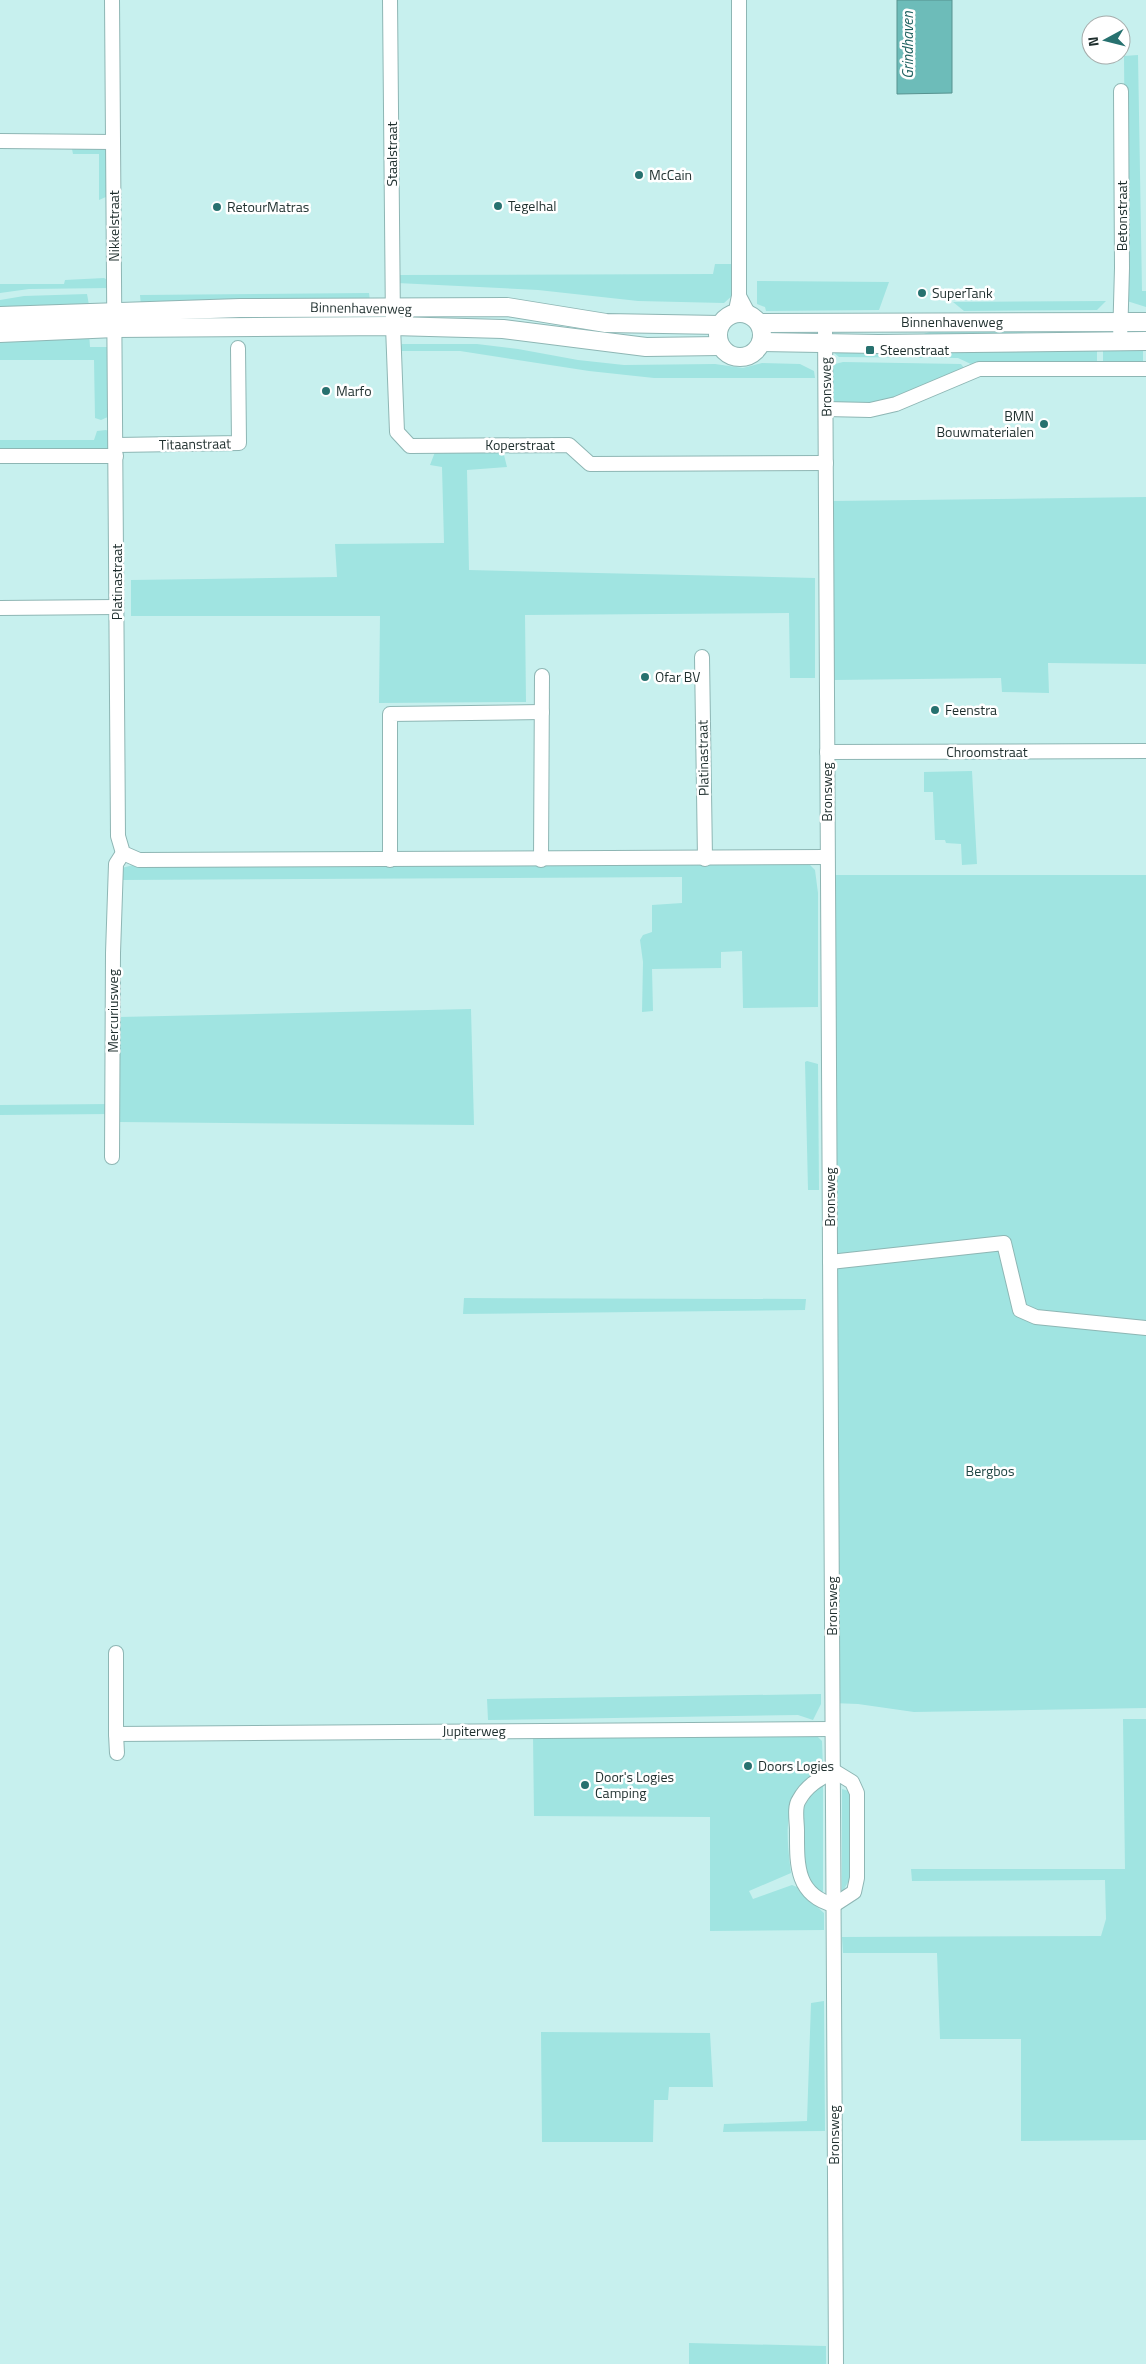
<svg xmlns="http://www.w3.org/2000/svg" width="1146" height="2364" font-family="'Titillium Web',sans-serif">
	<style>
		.green { fill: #a0e4e1 }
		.water { fill: #6dbcb9; stroke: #56928f }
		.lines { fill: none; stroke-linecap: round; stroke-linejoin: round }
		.minor-casing { stroke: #8eb6b4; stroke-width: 16 }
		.major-casing { stroke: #8eb6b4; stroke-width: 20 }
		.minor { stroke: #fff; stroke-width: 14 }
		.major { stroke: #fff; stroke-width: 18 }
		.poi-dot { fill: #27716f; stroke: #fff; stroke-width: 2 }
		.labels { text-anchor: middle; stroke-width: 5; stroke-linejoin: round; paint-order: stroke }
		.street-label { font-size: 14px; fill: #1f2f2e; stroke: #fff }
		.poi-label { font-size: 14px; fill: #1f2f2e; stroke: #fff; text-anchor: start }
		.park-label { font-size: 14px; fill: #204644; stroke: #fff }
		.water-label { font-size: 15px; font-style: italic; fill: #206260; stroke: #fff }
	</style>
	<rect width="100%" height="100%" fill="#c7f0ee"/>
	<g class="green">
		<path d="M1138,55L1142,291H1146V307L1127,301L1126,288L1124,56Z"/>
		<path d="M74,146L104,148L107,152L108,196L99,200V154H73L72,149Z"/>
		<path d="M715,264H733V295L724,303L638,301L538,290L397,283V275L713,274Z"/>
		<path d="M104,278L108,280L110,288L29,289L0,293V284H64L65,280Z"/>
		<path d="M757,281L889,282L879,310L766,311L765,307L757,304Z"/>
		<path d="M369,293L370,301L141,306L140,295Z"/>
		<path d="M87,294L89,305L0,313V300L24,296Z"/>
		<path d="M1106,301L1097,310L964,311L953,302Z"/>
		<path d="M936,330H1037L995,338L914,337Z"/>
		<path d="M89,333L90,347H109L110,416L101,420L95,418L94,360H0V337Z"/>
		<path d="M402,344H477L518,349L578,360L624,365L715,364L743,368L762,363L800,364L814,371L815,378H654L589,371L460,351H399Z"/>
		<path d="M1097,349V363L973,365L958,358L839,357L833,352Z"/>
		<rect x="1103" y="349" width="40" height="14"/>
		<path d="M843,362L961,364L964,368C940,378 852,423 832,399L831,365Z"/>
		<path d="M106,430L110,432L111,452H0V440H94L97,431Z"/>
		<path d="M503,451L507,467L467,470L469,570L815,578V678H790L789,613L525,615L526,702L379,703L380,616H131V580L337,577L335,544L444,543L442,467L430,465L435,452Z"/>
		<path d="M1146,497V664L1048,663L1049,693L1002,692L1001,678L834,680L832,501Z"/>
		<path d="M972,771L977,864L962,865L961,844L946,843L945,840H935L933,792H924V772Z"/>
		<path d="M807,862L815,870L818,893V1007L743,1008L742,951L721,952V968L652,969L653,1011L642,1012L643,962L640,940L643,935L652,932V905L682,903V877L120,880L122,868L133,865L546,866Z"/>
		<path d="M832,875H1146V1708L914,1712L858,1704L832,1703Z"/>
		<path d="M471,1009L474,1125L119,1122V1017Z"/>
		<path d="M807,1061L818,1064L819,1190H808L805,1062Z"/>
		<path d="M110,1104V1114L0,1115V1105Z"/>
		<path d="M464,1298L806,1299L805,1310L463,1314Z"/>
		<path d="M821,1694V1704L813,1720L798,1715L488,1720L487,1699Z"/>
		<path d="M1123,1719H1146V2140L1021,2141V2039H940L937,1953H843L842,1937L1101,1936L1106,1919L1105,1880L912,1881L911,1869H1125Z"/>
		<path d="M815,1734L822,1741L823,1767C783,1802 785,1824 791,1873L749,1891L753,1899L792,1885L797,1887L800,1892L824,1913V1930L710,1931V1817L534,1816L533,1735Z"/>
		<path d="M823,1783V1899L810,1885L803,1869V1809L813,1792Z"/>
		<path d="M842,1789L852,1792L853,1873L842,1893Z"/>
		<path d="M824,2001L825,2131L723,2132L724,2124L807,2121L811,2003Z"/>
		<path d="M541,2032L710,2033L713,2087H669L668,2100H654L653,2142H542Z"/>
		<path d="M689,2343L826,2346V2364H689Z"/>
	</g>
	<path class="water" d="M897,0H952V93L897,94Z"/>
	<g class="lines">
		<g class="minor-casing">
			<g id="minor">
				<path d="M112,0L118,836L123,853L139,860L827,857"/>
				<path d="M390,0L393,326L397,432L410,446L569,445L590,464L826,463"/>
				<path d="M0,141L113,142"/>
				<path d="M739,296L749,315"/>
				<path d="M735,315L739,296V0"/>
				<path d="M825,323L836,2364"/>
				<path d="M1120,341L1122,268L1121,91"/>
				<path d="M826,409L870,410L896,404L979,369H1146"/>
				<path d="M117,445L239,443L238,348"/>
				<path d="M0,456H116"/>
				<path d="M0,608L116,607"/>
				<path d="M702,657L705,859"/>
				<path d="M827,752L1146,751"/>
				<path d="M390,860V714L542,712"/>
				<path d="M541,860L542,676"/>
				<path d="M112,1157L113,953L116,864L123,853"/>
				<path d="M830,1262L1004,1243L1020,1310L1036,1317L1146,1328"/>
				<path d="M116,1653V1734L832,1729"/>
				<path d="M116,1734L117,1753"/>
				<path d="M834,1771L852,1782L857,1793V1878L854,1892L834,1905C795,1895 797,1863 797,1830C797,1822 794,1807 799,1800C807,1785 819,1779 834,1771Z"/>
			</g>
		</g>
		<g class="major-casing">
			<g id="major">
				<circle cx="740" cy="335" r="22"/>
				<path d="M0,316L240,308L507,307L606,323L720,325"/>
				<path d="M759,323L1146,322"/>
				<path d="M0,333L115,328L393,326L503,329L646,347L720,346"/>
				<path d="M761,342L878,344L1146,341"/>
			</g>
		</g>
		<use href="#minor" class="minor"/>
		<use href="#major" class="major"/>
	</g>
	<g class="poi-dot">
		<circle cx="639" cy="175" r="5"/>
		<circle cx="498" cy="206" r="5"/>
		<circle cx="217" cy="207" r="5"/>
		<circle cx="922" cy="293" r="5"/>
		<rect x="865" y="345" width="10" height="10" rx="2.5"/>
		<circle cx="326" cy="391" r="5"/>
		<circle cx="1044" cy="424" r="5"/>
		<circle cx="645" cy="677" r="5"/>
		<circle cx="935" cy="710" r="5"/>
		<circle cx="748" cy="1766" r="5"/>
		<circle cx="585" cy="1785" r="5"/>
	</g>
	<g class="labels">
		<g class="street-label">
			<text transform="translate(392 154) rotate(-90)" y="5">Staalstraat</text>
			<text transform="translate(1122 216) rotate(-90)" y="5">Betonstraat</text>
			<text transform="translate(114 226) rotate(-90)" y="5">Nikkelstraat</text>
			<text transform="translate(361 308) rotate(1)" y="5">Binnenhavenweg</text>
			<text x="952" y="327">Binnenhavenweg</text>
			<text transform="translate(826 387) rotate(-91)" y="5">Bronsweg</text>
			<text transform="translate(195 444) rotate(-1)" y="5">Titaanstraat</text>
			<text x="520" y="450">Koperstraat</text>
			<text transform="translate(117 582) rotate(-90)" y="5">Platinastraat</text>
			<text x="987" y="757">Chroomstraat</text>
			<text transform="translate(703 758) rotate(-91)" y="5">Platinastraat</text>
			<text transform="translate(827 792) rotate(-90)" y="5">Bronsweg</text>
			<text transform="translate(113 1011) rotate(-90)" y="5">Mercuriusweg</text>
			<text transform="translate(830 1197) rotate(-90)" y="5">Bronsweg</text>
			<text transform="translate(832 1606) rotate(-90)" y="5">Bronsweg</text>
			<text x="474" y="1736">Jupiterweg</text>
			<text transform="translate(834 2135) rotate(-90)" y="5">Bronsweg</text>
		</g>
		<g class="poi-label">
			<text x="649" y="180">McCain</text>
			<text x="508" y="211">Tegelhal</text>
			<text x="227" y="212">RetourMatras</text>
			<text x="932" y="298">SuperTank</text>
			<text x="880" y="355">Steenstraat</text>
			<text x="336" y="396">Marfo</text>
			<text x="1034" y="421" text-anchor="end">BMN<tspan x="1034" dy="16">Bouwmaterialen</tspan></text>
			<text x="655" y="682">Ofar BV</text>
			<text x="945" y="715">Feenstra</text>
			<text x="758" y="1771">Doors Logies</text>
			<text x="595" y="1782">Door's Logies<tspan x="595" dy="16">Camping</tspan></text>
		</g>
		<g class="park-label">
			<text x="990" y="1476">Bergbos</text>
		</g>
		<g class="water-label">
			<text transform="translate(908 45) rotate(-90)" y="5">Grindhaven</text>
		</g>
	</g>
	<g transform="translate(1106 40) rotate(263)"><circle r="24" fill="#ffffff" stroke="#a5acab"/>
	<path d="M0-4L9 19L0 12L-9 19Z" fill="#27716f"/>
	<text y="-8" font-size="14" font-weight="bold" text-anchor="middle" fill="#1f2f2e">N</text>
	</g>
</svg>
